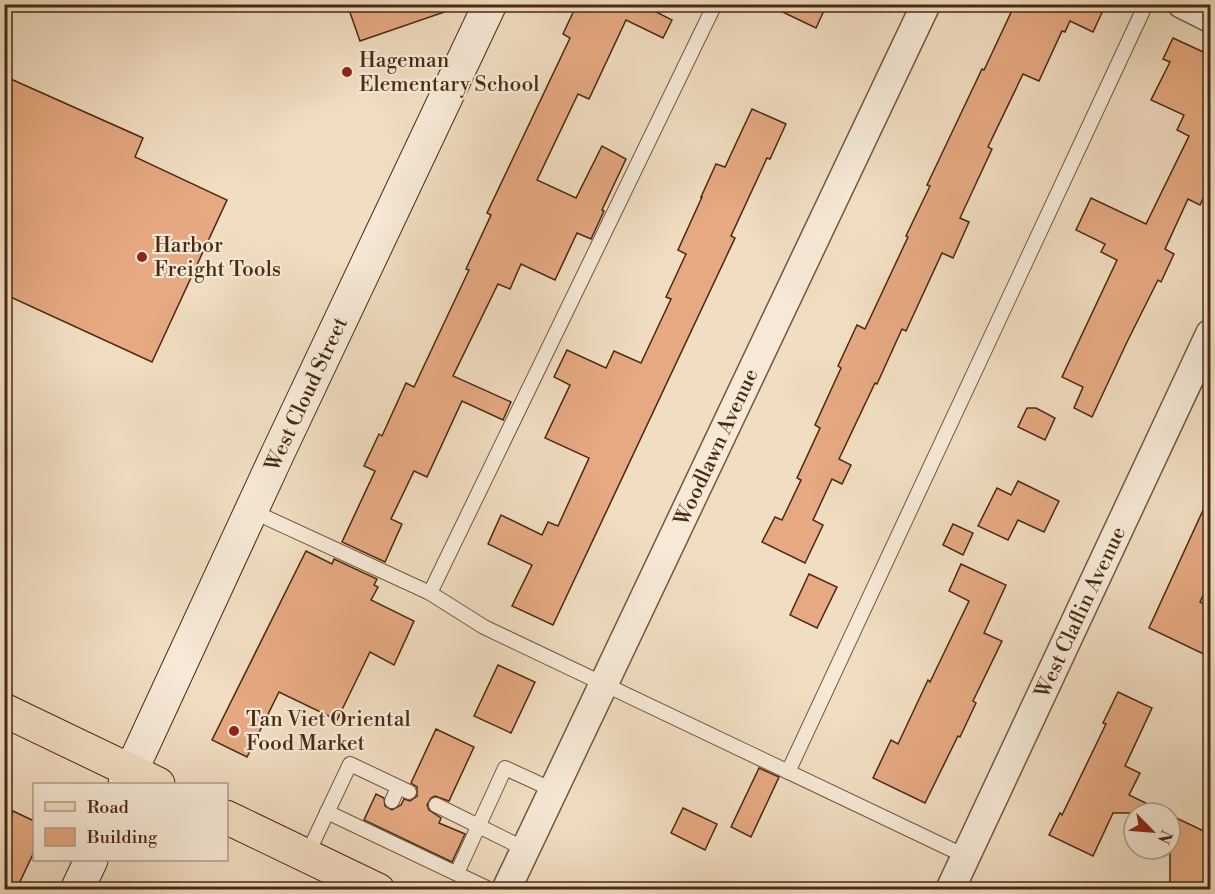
<svg xmlns="http://www.w3.org/2000/svg" width="1215" height="894" font-family="'Libre Bodoni',serif">
	<style>
		.building { fill: #e6a982; stroke: #492a12; stroke-width: 1.5 }
		.lines { fill: none; stroke-linecap: round; stroke-linejoin: round }
		.lane-casing { stroke: #73573e; stroke-width: 16 }
		.street-casing { stroke: #73573e; stroke-width: 31 }
		.secondary-casing { stroke: #492a12; stroke-width: 35 }
		.primary-casing { stroke: #492a12; stroke-width: 35 }
		.lane { stroke: #f6e9d7; stroke-width: 14 }
		.street { stroke: #f6e9d7; stroke-width: 28 }
		.secondary { stroke: #f6e9d7; stroke-width: 33 }
		.primary { stroke: #f1ddc1; stroke-width: 33 }
		.poi-dot { fill: #8f2418; stroke: #f6e9d7; stroke-width: 2 }
		.labels { text-anchor: middle; stroke-width: 4.5; stroke-linejoin: round; paint-order: stroke }
		.poi-label { font-size: 21px; fill: #492a12; stroke: #f6e9d7; text-anchor: start }
		.street-label { font-size: 21px; fill: #492a12; stroke: #f6e9d7 }
	</style>
	<rect width="100%" height="100%" fill="#f1ddc1"/>
	<filter id="stains"><feTurbulence type="fractalNoise" baseFrequency=".00333" numOctaves="4"/><feColorMatrix values="0 0 0 0 .2 0 0 0 0 .09 0 0 0 0 .02 0 0 0 .5 -.17"/></filter>
	<radialGradient id="worn" r=".72"><stop offset=".6" stop-color="#630" stop-opacity="0"/><stop offset="1" stop-color="#630" stop-opacity=".3"/></radialGradient>
	<g class="building">
		<path d="M347,4H456V8L360,41Z"/>
		<path d="M577,4H641L672,20L663,38L626,20L589,99L578,94L537,180L576,198L602,146L626,159L602,210L604,211L591,239L577,233L555,280L521,264L510,289L498,284L453,376L511,402L503,420L462,401L427,477L414,471L391,519L402,524L385,562L342,542L375,471L364,466L379,434L382,436L406,383L414,387L469,270L466,269L491,215L487,213L570,38L563,34Z"/>
		<path d="M766,4H827L816,28Z"/>
		<path d="M1015,4H1106L1093,32L1070,21L1065,32L1062,31L1039,81L1023,74L988,147L992,149L960,218L969,222L953,258L942,253L906,331L902,329L877,384L875,383L839,459L851,465L842,484L832,479L813,520L823,525L805,563L762,542L775,517L782,520L801,480L797,478L820,428L815,425L841,368L838,366L857,325L865,329L908,237L906,236L930,186L927,185L982,69L984,70Z"/>
		<path d="M1173,38L1210,55V183L1200,205L1188,199L1165,249L1174,254L1161,282L1158,280L1127,342L1092,417L1074,408L1083,387L1062,377L1117,260L1101,252L1105,244L1076,230L1091,198L1146,224L1189,136L1177,130L1184,115L1151,100L1170,62L1163,59Z"/>
		<path d="M4,76L143,138L135,157L227,200L152,362L4,294Z"/>
		<path d="M752,109L786,124L770,159L767,158L731,236L735,238L553,625L512,606L532,565L488,544L501,515L542,535L548,522L558,526L589,458L545,438L570,385L554,377L567,350L606,368L614,351L641,363L671,299L666,297L686,254L678,250L702,197H701L716,164L725,167Z"/>
		<path d="M1027,408H1036L1055,418L1045,440L1018,427Z"/>
		<path d="M1018,481L1059,501L1044,532L1018,520L1008,540L978,526L997,488L1011,495Z"/>
		<path d="M1210,495V581L1200,602L1210,607V657L1149,628Z"/>
		<path d="M953,524L973,533L963,555L943,545Z"/>
		<path d="M306,551L332,564L334,559L377,579L374,585L378,587L371,600L414,621L394,665L370,652L337,720L279,692L247,757L212,740Z"/>
		<path d="M961,564L1006,585L984,633L1002,641L973,701L976,703L960,737L958,736L925,803L873,778L891,740L898,744L928,680L930,682L969,601L949,591Z"/>
		<path d="M809,574L837,587L817,628L790,615Z"/>
		<path d="M498,665L535,682L511,733L474,716Z"/>
		<path d="M1118,692L1152,708L1125,766L1140,773L1129,795L1166,813H1113L1093,856L1049,835L1060,813L1062,815L1106,724L1103,723Z"/>
		<path d="M436,729L474,747L449,801L435,796L431,798L427,805L429,810L441,818L439,823L465,834L452,862L364,820L376,794L384,798L385,806L392,810L401,805L404,799L410,801L417,796V787L411,783Z"/>
		<path d="M759,768L779,777L751,837L731,827Z"/>
		<path d="M683,808L717,824L705,850L671,833Z"/>
		<path d="M13,811L34,821V852L16,890H4V829Z"/>
		<path d="M1170,815L1210,834V890H1170Z"/>
	</g>
	<g class="lines">
		<g class="lane-casing">
			<g id="lane">
				<path d="M252,511L430,593L484,627L965,856"/>
				<path d="M430,593L715,4"/>
				<path d="M788,772L1146,4"/>
				<path d="M392,801L398,787"/>
				<path d="M436,805L525,849"/>
				<path d="M327,812L491,890"/>
				<path d="M307,855L350,764L409,792"/>
				<path d="M457,873L505,768L553,790"/>
			</g>
		</g>
		<g class="street-casing">
			<g id="street">
				<path d="M1182,4L1210,18"/>
				<path d="M506,890L926,4"/>
				<path d="M950,890L1210,334"/>
			</g>
		</g>
		<g class="secondary-casing">
			<g id="secondary">
				<path d="M125,784L277,455L490,4"/>
				<path d="M77,890L91,860"/>
			</g>
		</g>
		<g class="primary-casing">
			<g id="primary">
				<path d="M4,710L158,784"/>
				<path d="M226,817L378,890"/>
			</g>
		</g>
		<use href="#lane" class="lane"/>
		<use href="#street" class="street"/>
		<use href="#secondary" class="secondary"/>
		<use href="#primary" class="primary"/>
	</g>
	<g class="poi-dot">
		<circle cx="347" cy="72" r="6"/>
		<circle cx="142" cy="257" r="6"/>
		<circle cx="234" cy="731" r="6"/>
	</g>
	<g class="labels">
		<g class="poi-label">
			<text x="359" y="67">Hageman<tspan x="359" dy="24">Elementary School</tspan></text>
			<text x="154" y="252">Harbor<tspan x="154" dy="24">Freight Tools</tspan></text>
			<text x="246" y="726">Tan Viet Oriental<tspan x="246" dy="24">Food Market</tspan></text>
		</g>
		<g class="street-label">
			<text transform="translate(306 394) rotate(-65)" y="7">West Cloud Street</text>
			<text transform="translate(716 447) rotate(-65)" y="7">Woodlawn Avenue</text>
			<text transform="translate(1080 612) rotate(-65)" y="7">West Claflin Avenue</text>
		</g>
	</g>
	<rect width="1215" height="894" fill="none" stroke="#f1ddc1" stroke-width="24"/>
	<rect x="6" y="6" width="1203" height="882" fill="none" stroke="#492a12" stroke-width="3"/>
	<rect x="12" y="12" width="1191" height="870" fill="none" stroke="#492a12" stroke-width="1.5"/>
	<rect x="33" y="783" width="195" height="78" fill="#f6e9d7" stroke="#b19d88" stroke-width="1.5"/>
	<rect x="45" y="802" width="30" height="9" fill="#f1ddc1" stroke="#b19d88" stroke-width="1.5"/>
	<text x="87" y="813" font-size="18" fill="#492a12">Road</text>
	<rect x="45" y="828" width="30" height="18" fill="#e6a982" stroke="#b19d88" stroke-width="1.5"/>
	<text x="87" y="843" font-size="18" fill="#492a12">Building</text>
	<g transform="translate(1152 831) rotate(115)"><circle r="28" fill="#f6e9d7" stroke="#b19d88" stroke-width="1.5"/>
	<path d="M0-4.5L10 22L0 15L-10 22Z" fill="#8f2418"/>
	<text y="-9" font-size="16" font-weight="bold" text-anchor="middle" fill="#492a12">N</text>
	</g>
	<rect width="100%" height="100%" filter="url(#stains)"/>
	<rect width="100%" height="100%" fill="url(#worn)"/>
</svg>
